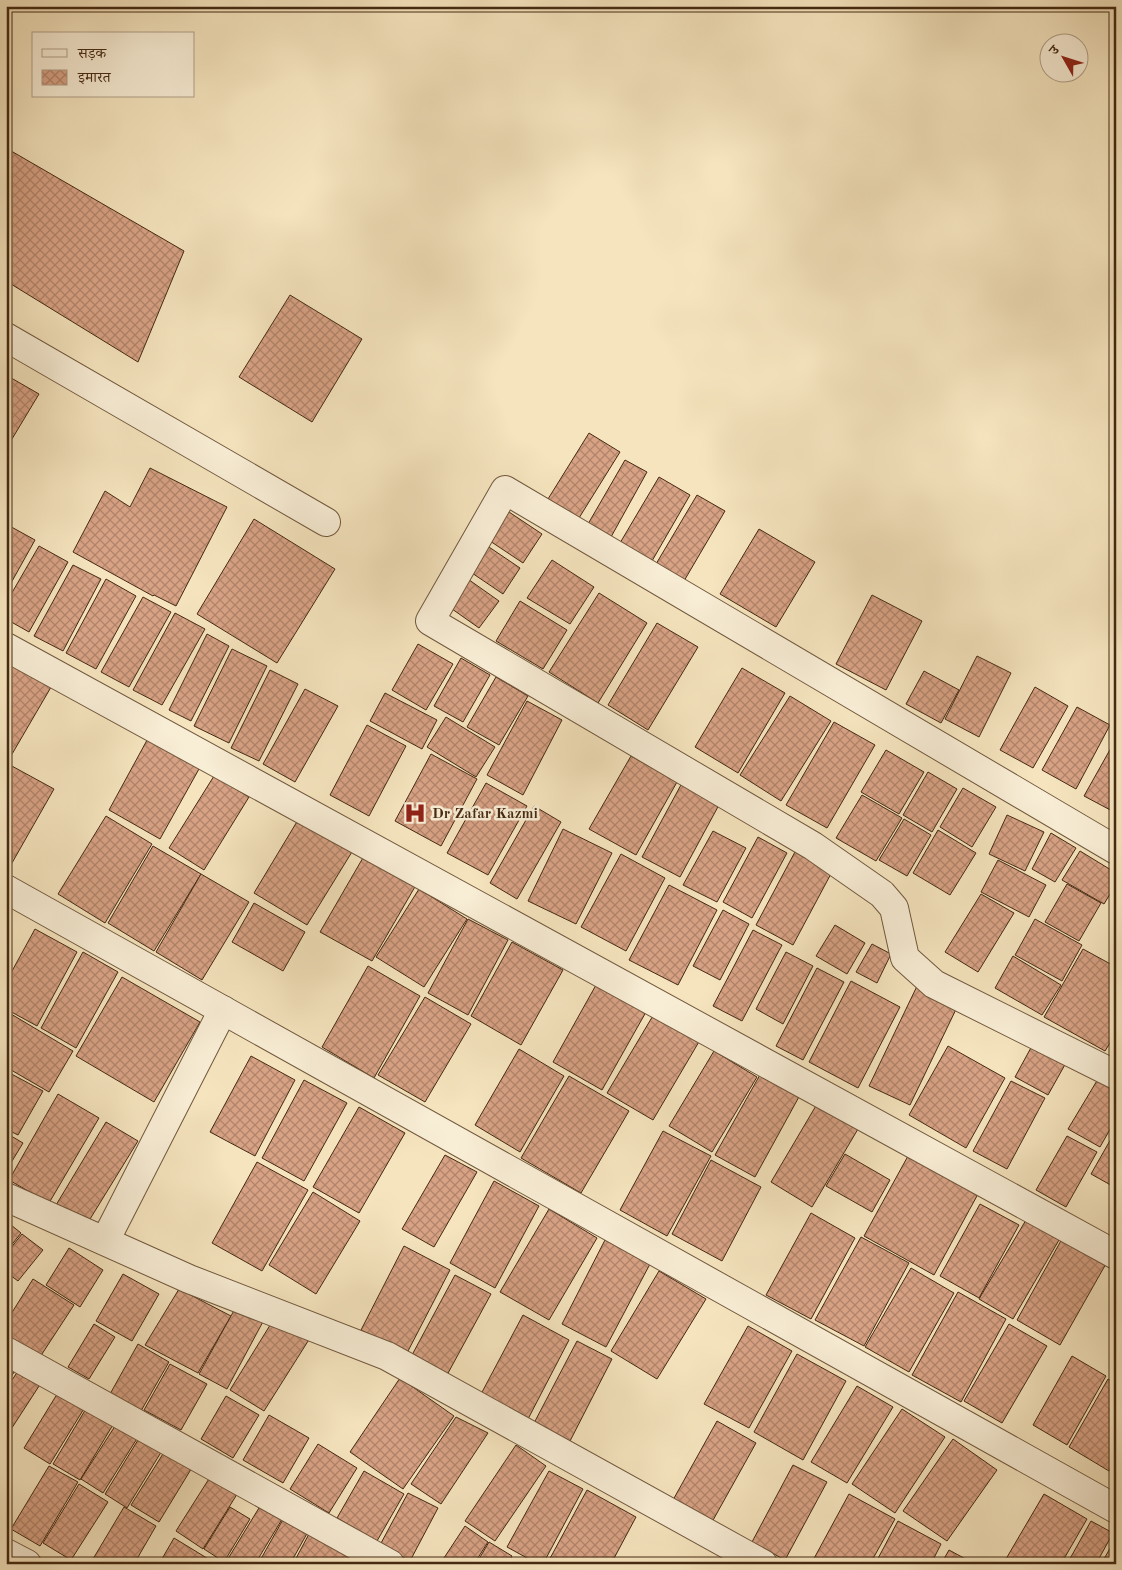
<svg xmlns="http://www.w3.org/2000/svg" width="1122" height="1570" font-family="'Old Standard TT','Noto Serif Devanagari',serif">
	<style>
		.building { fill: url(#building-cross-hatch); stroke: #452a12 }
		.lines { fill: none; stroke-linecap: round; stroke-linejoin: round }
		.minor-casing { stroke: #71583d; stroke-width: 30 }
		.minor { stroke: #f8edd5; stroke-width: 28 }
		.labels { text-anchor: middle; stroke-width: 5; stroke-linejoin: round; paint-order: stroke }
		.poi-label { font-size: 15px; font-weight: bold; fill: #452a12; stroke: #f8edd5; text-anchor: start }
	</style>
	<defs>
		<pattern id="building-cross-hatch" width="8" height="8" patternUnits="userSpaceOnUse" patternTransform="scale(1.25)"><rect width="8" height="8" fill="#d8a285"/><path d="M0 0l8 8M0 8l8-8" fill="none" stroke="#b1846b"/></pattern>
	</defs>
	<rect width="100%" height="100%" fill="#f5e4be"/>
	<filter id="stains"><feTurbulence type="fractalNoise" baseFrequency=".004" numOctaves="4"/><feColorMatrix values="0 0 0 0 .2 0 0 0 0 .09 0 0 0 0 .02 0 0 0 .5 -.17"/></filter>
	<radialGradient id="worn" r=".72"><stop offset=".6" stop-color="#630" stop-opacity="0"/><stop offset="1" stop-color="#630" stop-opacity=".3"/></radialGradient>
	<g class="building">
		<path d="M6,148L184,251L138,362L6,281Z"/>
		<path d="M290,295L362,339L312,422L239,377Z"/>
		<path d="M6,375L39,394L6,449Z"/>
		<path d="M589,433L620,452L579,518L548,499Z"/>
		<path d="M625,460L647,472L611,537L588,524Z"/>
		<path d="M150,468L227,507L176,606L154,595L153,596L73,552L105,491L130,507Z"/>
		<path d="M659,477L690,495L652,561L620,543Z"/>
		<path d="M697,495L725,511L684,581L656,564Z"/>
		<path d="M506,510L542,534L523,563L487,539Z"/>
		<path d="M254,519L335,569L277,663L197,614Z"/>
		<path d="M6,524L35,540L6,592Z"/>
		<path d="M759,529L815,562L776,627L720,594Z"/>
		<path d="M486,545L520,568L503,594L469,571Z"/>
		<path d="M39,546L68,562L29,632L6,619V603Z"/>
		<path d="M552,560L594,587L570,624L527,598Z"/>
		<path d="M73,565L101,579L63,651L34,636Z"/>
		<path d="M465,577L499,601L479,628L445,604Z"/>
		<path d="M106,579L136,596L96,669L66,653Z"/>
		<path d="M599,593L647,623L598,703L549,672Z"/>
		<path d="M872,595L922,621L886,690L836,664Z"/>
		<path d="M143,597L171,612L129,687L101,672Z"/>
		<path d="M520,601L567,630L543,669L496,641Z"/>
		<path d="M175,613L205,629L162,705L133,690Z"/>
		<path d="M657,623L698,647L648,730L608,705Z"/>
		<path d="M207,634L229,646L191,721L169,710Z"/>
		<path d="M418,644L453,664L426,710L392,690Z"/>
		<path d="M232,649L267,666L229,743L194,726Z"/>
		<path d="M6,655L54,682L8,761L6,760Z"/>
		<path d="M977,656L1011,673L979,737L945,719Z"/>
		<path d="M461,658L490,675L463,722L434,706Z"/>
		<path d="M742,668L785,693L738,773L695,747Z"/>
		<path d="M270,670L298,684L259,761L231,748Z"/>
		<path d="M924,671L959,690L941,723L906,704Z"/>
		<path d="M496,677L528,696L499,745L467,727Z"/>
		<path d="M1035,687L1068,706L1033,768L1000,750Z"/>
		<path d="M305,689L338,706L295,782L263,764Z"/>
		<path d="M385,693L437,720L422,749L370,721Z"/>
		<path d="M790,696L831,721L781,801L740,775Z"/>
		<path d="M527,701L562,720L523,795L487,775Z"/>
		<path d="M1077,707L1110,725L1076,789L1042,770Z"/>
		<path d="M446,717L495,747L476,777L427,747Z"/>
		<path d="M834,722L875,745L827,828L786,805Z"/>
		<path d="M367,725L406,746L369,816L330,795Z"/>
		<path d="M152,731L204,760L160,839L109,810Z"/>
		<path d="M1116,739V813L1084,796Z"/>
		<path d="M886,750L924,772L899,814L861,792Z"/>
		<path d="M431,754L477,779L441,846L395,821Z"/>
		<path d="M631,756L677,782L636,855L589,829Z"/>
		<path d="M10,765L54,789L8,870L6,869V771Z"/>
		<path d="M928,772L957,789L932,832L903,815Z"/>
		<path d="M214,776L249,797L204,870L169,848Z"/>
		<path d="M486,783L527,806L488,875L447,853Z"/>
		<path d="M682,783L720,803L680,877L642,857Z"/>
		<path d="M963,788L996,807L972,847L940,827Z"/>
		<path d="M862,795L902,818L876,861L836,838Z"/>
		<path d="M534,806L561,822L517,899L490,883Z"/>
		<path d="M301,815L355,847L307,925L254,893Z"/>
		<path d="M1007,815L1044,832L1025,871L989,854Z"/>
		<path d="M106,816L152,844L105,923L58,894Z"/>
		<path d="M904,819L931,835L907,876L879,860Z"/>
		<path d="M563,829L612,853L576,924L528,901Z"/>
		<path d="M938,830L976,853L950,895L913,873Z"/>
		<path d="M713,831L746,848L717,902L683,885Z"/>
		<path d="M1051,833L1076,848L1055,882L1032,869Z"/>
		<path d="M758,837L787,853L752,918L723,902Z"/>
		<path d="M153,846L201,874L154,951L108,923Z"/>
		<path d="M796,850L833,870L793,945L756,925Z"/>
		<path d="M1080,851L1116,873V884L1104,904L1062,880Z"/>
		<path d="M621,854L665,878L626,951L581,927Z"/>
		<path d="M364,856L416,885L372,961L320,932Z"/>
		<path d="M998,860L1046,885L1029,917L981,892Z"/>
		<path d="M201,874L249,902L202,980L156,952Z"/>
		<path d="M1067,884L1101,903L1079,941L1045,922Z"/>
		<path d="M669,885L717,910L678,985L629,960Z"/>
		<path d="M419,889L467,919L424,987L376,957Z"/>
		<path d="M981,894L1014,913L978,972L945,952Z"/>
		<path d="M254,903L305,932L283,971L232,942Z"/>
		<path d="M723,910L749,924L720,980L693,966Z"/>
		<path d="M468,919L508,940L468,1015L428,993Z"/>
		<path d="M1035,919L1082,945L1062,981L1015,955Z"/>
		<path d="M835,925L865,943L847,974L816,956Z"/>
		<path d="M35,929L77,952L37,1026L6,1009V982Z"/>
		<path d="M753,930L782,945L742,1021L713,1006Z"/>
		<path d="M512,942L563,970L521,1045L471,1016Z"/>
		<path d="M872,944L891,954L877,983L856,972Z"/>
		<path d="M1083,949L1116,967V1033L1105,1051L1044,1017Z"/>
		<path d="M83,952L118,972L76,1048L41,1028Z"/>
		<path d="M786,952L813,966L783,1024L756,1009Z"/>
		<path d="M1013,956L1061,985L1042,1015L995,988Z"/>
		<path d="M368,966L420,996L374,1078L322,1047Z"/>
		<path d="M817,968L844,982L803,1060L776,1046Z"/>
		<path d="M122,977L200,1022L154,1102L76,1056Z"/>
		<path d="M851,981L900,1007L858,1088L809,1062Z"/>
		<path d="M919,982L960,1001L910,1105L869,1086Z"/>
		<path d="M596,985L646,1012L602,1090L553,1062Z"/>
		<path d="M425,997L471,1024L425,1102L378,1075Z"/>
		<path d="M6,1011L73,1051L49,1092L6,1067Z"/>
		<path d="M654,1014L700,1040L653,1120L607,1093Z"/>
		<path d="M1033,1044L1067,1061L1048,1095L1015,1077Z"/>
		<path d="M948,1046L1005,1078L966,1148L909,1115Z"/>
		<path d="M519,1049L564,1076L520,1152L475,1125Z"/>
		<path d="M714,1051L757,1077L712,1152L669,1126Z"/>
		<path d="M251,1056L295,1080L255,1156L210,1132Z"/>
		<path d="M6,1071L43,1091L18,1135L6,1129Z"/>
		<path d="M761,1073L800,1095L755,1177L715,1155Z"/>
		<path d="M569,1076L629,1111L581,1193L521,1158Z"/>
		<path d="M1098,1079L1116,1089V1119L1100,1147L1068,1129Z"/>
		<path d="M304,1080L347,1103L304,1181L262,1158Z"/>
		<path d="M1011,1081L1045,1098L1007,1169L973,1151Z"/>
		<path d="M58,1094L99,1118L49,1203L9,1180Z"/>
		<path d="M817,1104L858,1129L812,1207L771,1182Z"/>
		<path d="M359,1107L405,1133L359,1213L313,1187Z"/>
		<path d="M106,1122L138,1141L87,1224L56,1205Z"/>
		<path d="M1116,1130V1188L1091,1174Z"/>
		<path d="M663,1131L711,1156L667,1236L620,1210Z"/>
		<path d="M6,1133L23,1143L6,1171Z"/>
		<path d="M1067,1136L1097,1152L1066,1207L1036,1190Z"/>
		<path d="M845,1154L890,1180L872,1212L826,1186Z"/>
		<path d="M445,1155L477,1172L434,1247L402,1229Z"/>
		<path d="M908,1156L978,1194L934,1275L864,1236Z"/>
		<path d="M711,1160L761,1187L722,1261L672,1234Z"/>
		<path d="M257,1162L308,1190L262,1271L212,1243Z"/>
		<path d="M494,1181L539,1206L495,1288L450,1263Z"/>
		<path d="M313,1192L360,1221L316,1294L269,1265Z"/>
		<path d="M980,1204L1019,1225L979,1298L940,1276Z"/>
		<path d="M549,1209L597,1238L549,1320L500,1292Z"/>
		<path d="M811,1213L855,1238L811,1319L766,1295Z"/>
		<path d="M1026,1220L1059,1240L1013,1319L979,1299Z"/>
		<path d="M6,1221L21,1233L6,1252Z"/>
		<path d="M22,1234L43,1250L18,1281L6,1272V1254Z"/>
		<path d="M861,1237L909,1263L864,1346L815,1320Z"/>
		<path d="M1063,1237L1107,1262L1060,1345L1017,1320Z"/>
		<path d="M605,1240L650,1264L606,1347L562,1324Z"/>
		<path d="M404,1246L450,1270L407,1353L361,1330Z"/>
		<path d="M69,1248L103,1270L80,1307L46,1285Z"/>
		<path d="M911,1268L954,1293L909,1372L865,1347Z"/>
		<path d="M659,1271L706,1299L657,1379L611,1351Z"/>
		<path d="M123,1274L159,1294L132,1341L96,1321Z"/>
		<path d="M455,1275L491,1294L447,1375L412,1355Z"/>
		<path d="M33,1279L74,1305L40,1357L6,1337V1322Z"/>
		<path d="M179,1289L231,1316L198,1373L145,1345Z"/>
		<path d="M958,1292L1006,1319L961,1402L912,1375Z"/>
		<path d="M237,1305L266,1316L227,1389L199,1374Z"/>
		<path d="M523,1315L569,1340L528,1419L481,1394Z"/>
		<path d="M272,1322L310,1338L264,1411L230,1390Z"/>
		<path d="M94,1324L115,1337L89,1379L68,1367Z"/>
		<path d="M1009,1324L1047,1346L1002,1423L964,1401Z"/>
		<path d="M748,1326L792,1351L749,1428L704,1404Z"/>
		<path d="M577,1341L612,1359L569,1443L533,1425Z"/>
		<path d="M138,1344L169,1362L141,1411L110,1394Z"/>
		<path d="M797,1354L846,1381L803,1460L754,1432Z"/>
		<path d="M1072,1356L1106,1376L1067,1445L1033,1425Z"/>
		<path d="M6,1363L16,1369L6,1385Z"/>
		<path d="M170,1364L207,1384L181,1430L144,1410Z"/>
		<path d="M20,1368L41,1383L6,1437V1389Z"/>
		<path d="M400,1378L454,1416L403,1489L350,1452Z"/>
		<path d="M1108,1379L1116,1384V1459L1109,1471L1069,1447Z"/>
		<path d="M857,1386L893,1407L847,1483L811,1462Z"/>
		<path d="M59,1391L85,1407L50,1464L24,1448Z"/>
		<path d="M226,1396L259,1415L233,1458L201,1439Z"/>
		<path d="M87,1407L114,1423L80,1480L53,1464Z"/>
		<path d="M902,1409L945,1437L895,1513L852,1484Z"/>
		<path d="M269,1415L309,1438L283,1483L243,1460Z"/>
		<path d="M456,1417L488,1433L441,1504L411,1484Z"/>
		<path d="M717,1421L756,1443L712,1522L673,1500Z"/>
		<path d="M117,1423L138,1437L103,1493L81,1479Z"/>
		<path d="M141,1435L163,1449L127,1508L105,1494Z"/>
		<path d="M953,1439L997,1470L947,1541L903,1511Z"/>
		<path d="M318,1444L357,1468L329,1513L290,1489Z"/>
		<path d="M516,1445L546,1466L495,1541L465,1521Z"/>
		<path d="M166,1449L193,1466L159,1522L131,1505Z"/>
		<path d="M793,1465L827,1482L785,1560L752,1542Z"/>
		<path d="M49,1466L78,1482L40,1546L11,1529Z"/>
		<path d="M364,1471L404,1494L377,1541L337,1518Z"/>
		<path d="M549,1471L583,1489L543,1564H538L507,1547Z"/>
		<path d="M212,1474L239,1491L203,1549L176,1531Z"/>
		<path d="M79,1484L108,1502L71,1560L43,1543Z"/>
		<path d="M587,1490L636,1517L611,1564H547Z"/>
		<path d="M408,1493L438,1508L410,1561L380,1545Z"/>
		<path d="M849,1494L895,1519L870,1564H811Z"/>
		<path d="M1044,1494L1087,1519L1061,1564H1003Z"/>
		<path d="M262,1503L284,1516L255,1564H228L226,1562Z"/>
		<path d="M124,1507L156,1526L134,1564H90Z"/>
		<path d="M230,1507L250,1519L224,1562L204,1549Z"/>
		<path d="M285,1516L309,1530L290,1564H258Z"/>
		<path d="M898,1521L941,1544L931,1564H875Z"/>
		<path d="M1091,1521L1113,1533L1096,1564H1067Z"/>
		<path d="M465,1526L488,1542L474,1564H440Z"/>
		<path d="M310,1532L354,1555L349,1564H293Z"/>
		<path d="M174,1538L215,1563V1564H159Z"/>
		<path d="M1116,1538V1564H1101Z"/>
		<path d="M489,1542L512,1556L508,1564H476Z"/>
		<path d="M949,1550L975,1564H941Z"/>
	</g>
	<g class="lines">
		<g class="minor-casing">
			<g id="minor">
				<path d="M6,337L326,522"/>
				<path d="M6,647L1116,1255"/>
				<path d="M1116,850L505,490L430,621L813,846L882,894L894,908L905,958L934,984L1116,1075"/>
				<path d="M6,889L1116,1509"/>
				<path d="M6,1197L189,1279L387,1356L763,1564"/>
				<path d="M105,1241L223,1010"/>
				<path d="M6,1351L390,1564"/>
				<path d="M6,1553L27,1564"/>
			</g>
		</g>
		<use href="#minor" class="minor"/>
	</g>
	<defs>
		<g id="hospital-bare" transform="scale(1.725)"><path d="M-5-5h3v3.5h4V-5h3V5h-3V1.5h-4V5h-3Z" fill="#8f2418" stroke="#f8edd5" stroke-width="2.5" paint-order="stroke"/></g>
	</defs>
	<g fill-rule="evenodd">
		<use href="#hospital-bare" x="415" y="813"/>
	</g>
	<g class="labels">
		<g class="poi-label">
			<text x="432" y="818">Dr Zafar Kazmi</text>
		</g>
	</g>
	<rect width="1122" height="1570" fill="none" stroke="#f5e4be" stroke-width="25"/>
	<rect x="8" y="8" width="1107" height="1555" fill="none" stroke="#452a12" stroke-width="2.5"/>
	<rect x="12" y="12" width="1097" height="1545" fill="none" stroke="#452a12"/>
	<rect x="32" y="32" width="162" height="65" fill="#f8edd5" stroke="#b09f87"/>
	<rect x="42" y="49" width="25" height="8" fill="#f8edd5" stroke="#b09f87"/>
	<text x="78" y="58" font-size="15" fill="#452a12">सड़क</text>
	<rect x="42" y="70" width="25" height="15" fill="url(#building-cross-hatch)" stroke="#b09f87"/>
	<text x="78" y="82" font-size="15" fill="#452a12">इमारत</text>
	<g transform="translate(1064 58) rotate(309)"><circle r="24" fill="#f8edd5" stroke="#b09f87"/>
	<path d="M0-4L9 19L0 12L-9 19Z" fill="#8f2418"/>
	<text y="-8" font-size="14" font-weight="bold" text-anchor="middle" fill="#452a12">उ</text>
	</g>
	<rect width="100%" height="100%" filter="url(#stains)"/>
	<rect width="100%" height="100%" fill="url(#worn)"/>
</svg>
